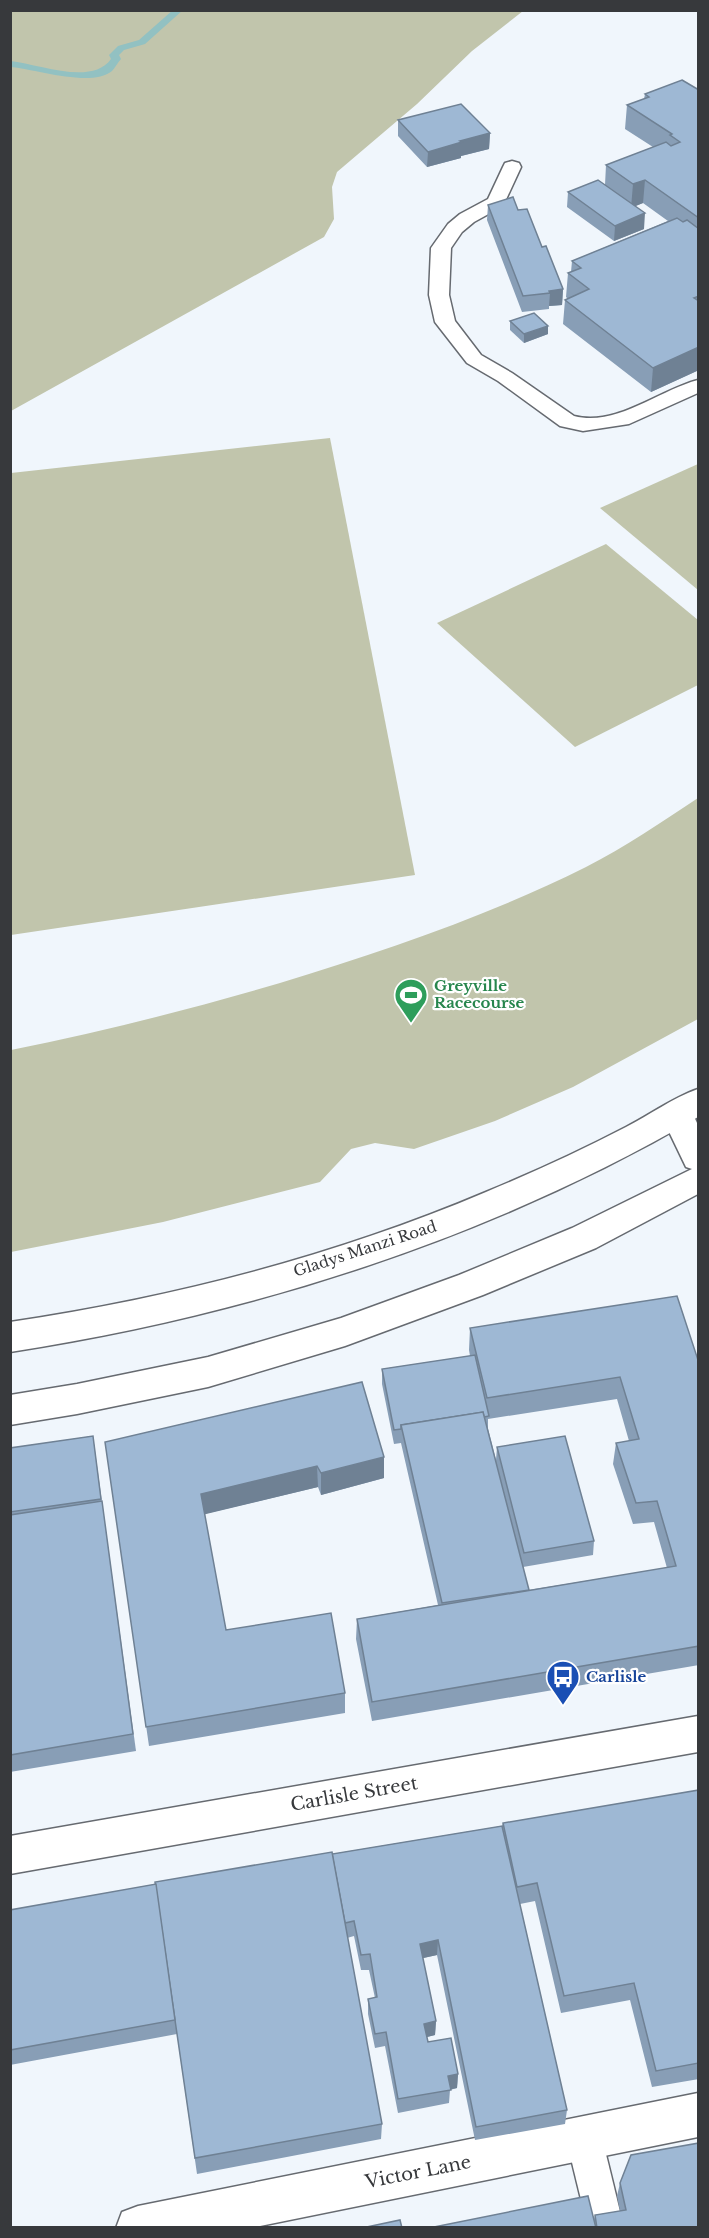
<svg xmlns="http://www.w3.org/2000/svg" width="709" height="2238" font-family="'Libre Baskerville',serif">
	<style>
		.green { fill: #c1c5ac }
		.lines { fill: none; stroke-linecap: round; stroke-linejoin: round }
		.stream { fill: #92c1c2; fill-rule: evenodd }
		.service-casing { stroke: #666a70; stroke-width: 3 }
		.minor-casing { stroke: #666a70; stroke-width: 3 }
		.tertiary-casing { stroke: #666a70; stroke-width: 3 }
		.secondary-casing { stroke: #666a70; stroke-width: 3 }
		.service { fill: #fff; fill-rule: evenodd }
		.minor { fill: #fff; fill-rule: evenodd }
		.tertiary { fill: #fff; fill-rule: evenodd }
		.secondary { fill: #fff; fill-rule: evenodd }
		.wall { fill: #889eb6; fill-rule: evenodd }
		.shaded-wall { fill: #6f8194 }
		.building { fill: #9eb8d4; stroke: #6f8194; stroke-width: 1.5 }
		.labels { text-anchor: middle; stroke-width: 4.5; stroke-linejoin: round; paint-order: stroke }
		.leisure-label { font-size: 15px; font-weight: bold; fill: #27864d; stroke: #fff; text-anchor: start }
		.street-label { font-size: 15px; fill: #37393c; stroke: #fff }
		.transit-label { font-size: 15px; font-weight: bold; fill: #164399; stroke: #fff; text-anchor: start }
		.near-street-label { font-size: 18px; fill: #37393c; stroke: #fff }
	</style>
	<rect width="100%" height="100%" fill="#f0f6fc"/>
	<g class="green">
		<path d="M11,10H523V11L472,51L417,104L337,172L332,187L334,219L324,237L11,411Z"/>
		<path d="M330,438L415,875L11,935V473Z"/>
		<path d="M698,464V590L600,508Z"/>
		<path d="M606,544L698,620V685L575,747L437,623Z"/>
		<path d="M698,798V1019L573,1087L495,1121L414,1149L375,1143L351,1149L320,1182L163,1222L11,1252V1050C102,1032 191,1009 280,983C384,951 488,916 586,867C625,847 662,822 698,798Z"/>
	</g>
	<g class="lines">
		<path class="stream" d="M173,10H183L145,44L124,50L119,55L121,59C118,62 115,68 112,71C91,88 36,69 10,67V61C39,64 92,86 111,59L109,55L118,46L139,40Z"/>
		<g class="service-casing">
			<g id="service">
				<path d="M512,161L519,163L521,167L503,206L474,222L462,232L451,248L449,295L455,321L481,355L512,373L574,416C617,427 659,390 698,380V393L629,424L583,431L560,426L498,381L467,363L435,322L429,295L431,248L448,224L460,214L488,199L503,167L505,163Z"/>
				<path d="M584,2120L597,2125L602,2138L624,2228H588L566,2138L571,2125Z"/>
			</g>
		</g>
		<g class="minor-casing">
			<path id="minor" d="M698,2093V2137L250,2228H116L122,2212L138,2206Z"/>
		</g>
		<g class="tertiary-casing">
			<g id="tertiary">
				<path d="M677,1102L689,1106L698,1125V1171L686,1167L661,1115L665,1106Z"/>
				<path d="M698,1716V1752L10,1874V1836Z"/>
			</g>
		</g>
		<g class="secondary-casing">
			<g id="secondary">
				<path d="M698,1089V1117C489,1239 250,1315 10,1352V1322C172,1298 335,1256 486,1192C534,1172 580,1151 626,1127C650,1115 672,1098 698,1089Z"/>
				<path d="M698,1166V1194L596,1248L483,1295L345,1346L208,1387L77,1414L10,1425V1395L77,1384L208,1357L341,1318L459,1275L572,1228Z"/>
			</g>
		</g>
		<use href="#service" class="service"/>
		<use href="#minor" class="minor"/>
		<use href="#tertiary" class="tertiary"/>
		<use href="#secondary" class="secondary"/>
	</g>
	<g class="wall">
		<path d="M699,90V370L651,392L563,324L565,300L568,299L566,297L568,273L571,272L572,261L668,221L643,203L635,206L644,229L614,241L567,207L568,192L605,185L606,165L653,147L625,129L627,105L644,99L645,94Z"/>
		<path d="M398,120L490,133L489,149L461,156V158L427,167L398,136Z"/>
		<path d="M488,205L518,210L542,247L563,289L562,305L549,306V309L522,312L487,220Z"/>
		<path d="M510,321L548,326V334L524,343L510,330Z"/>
		<path d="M470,1328L699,1363V1665L372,1721L356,1639L357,1619L438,1605L401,1443L394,1444L382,1384V1369L470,1356L469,1350ZM617,1399L629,1441L616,1443L613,1464L633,1524L654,1522L667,1568L528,1590L523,1567L593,1555L594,1541L497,1447L496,1460L488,1429V1419Z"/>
		<path d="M93,1436L136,1751L10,1772V1448Z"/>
		<path d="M105,1442L384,1457V1478L321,1495L318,1487L204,1514L226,1630L345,1693V1713L149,1746Z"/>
		<path d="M699,1790V2079L652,2087L630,2000L561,2013L535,1901L520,1904L567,2110L565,2124L475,2140L437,1955L423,1958L436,2021L435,2035L427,2037L428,2042L458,2074L457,2088L450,2090L449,2103L398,2113L385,2046L375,2048L368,2014V1999L375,1998L369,1970H361L354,1936L347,1938L382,2124L381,2139L197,2174L177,2034L10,2065V1910L332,1854L502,1826L503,1823Z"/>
		<path d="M620,2183L699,2228H429L594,2219L595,2215L620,2211L617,2196Z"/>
	</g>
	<g class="shaded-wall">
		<path d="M490,133L489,149L461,156V158L427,167L428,152L460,141Z"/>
		<path d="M645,180L643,203L631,208L633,184Z"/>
		<path d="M645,213L644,229L614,241L615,226Z"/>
		<path d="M563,289L562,305L549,306L550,293L549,291Z"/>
		<path d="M548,326V334L524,343V334Z"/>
		<path d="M699,347V370L651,392L653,368Z"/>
		<path d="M384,1457V1478L321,1495V1473Z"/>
		<path d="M317,1466L318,1487L202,1515L201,1494Z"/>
		<path d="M438,1940L437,1955L419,1959L420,1944Z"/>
		<path d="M436,2021L435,2035L423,2038L424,2024Z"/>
		<path d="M458,2074L457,2088L447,2090L448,2076Z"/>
	</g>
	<g class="building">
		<path d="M682,80L699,90V218L645,180L633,184L606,165L666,142L671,146L680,142L670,135L672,134L627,105L649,97L645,94Z"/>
		<path d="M461,104L490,133L460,141L462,142L428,152L398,120Z"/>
		<path d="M598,180L645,213L615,226L568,192Z"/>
		<path d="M513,197L518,210L527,209L542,247L546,246L563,289L549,291L550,293L523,296L488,205Z"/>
		<path d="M677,218L683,222L687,220L699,229V296L694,298L699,301V347L653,368L565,300L589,289L568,273L581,268L572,261Z"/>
		<path d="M534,313L548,326L524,334L510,321Z"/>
		<path d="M677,1296L699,1363V1646L372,1702L357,1619L676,1566L657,1501L636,1503L616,1443L639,1439L620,1377L487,1398L470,1328Z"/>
		<path d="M475,1355L489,1416L484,1417L483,1412L401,1425V1429L394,1430L382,1369Z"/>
		<path d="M362,1382L384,1457L321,1473L317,1466L201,1494L226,1630L331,1613L345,1693L146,1727L105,1442Z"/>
		<path d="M483,1412L529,1590L442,1603L401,1425Z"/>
		<path d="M93,1436L101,1499L10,1512V1448Z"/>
		<path d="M565,1436L594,1541L524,1553L497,1447Z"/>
		<path d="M102,1501L133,1734L10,1755V1515Z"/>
		<path d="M699,1790V2063L656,2071L634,1983L564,1996L537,1883L517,1887L503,1823Z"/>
		<path d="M502,1826L567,2110L476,2127L438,1940L420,1944L436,2021L424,2024L428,2042L451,2038L458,2074L448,2076L451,2090L398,2099L386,2032L375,2034L368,1999L377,1997L370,1954L361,1955L354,1921L345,1923L332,1854Z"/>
		<path d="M332,1852L382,2124L195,2158L155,1882Z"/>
		<path d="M156,1884L175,2020L10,2050V1910Z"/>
		<path d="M699,2143V2228H597L595,2215L626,2210L620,2183L631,2155Z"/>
		<path d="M588,2196L596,2228H429Z"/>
		<path d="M400,2220L402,2228H362Z"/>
	</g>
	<defs>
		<g id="stadium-pin" transform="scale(1.725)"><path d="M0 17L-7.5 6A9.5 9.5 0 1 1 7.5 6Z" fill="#2e9e5b" stroke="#fff"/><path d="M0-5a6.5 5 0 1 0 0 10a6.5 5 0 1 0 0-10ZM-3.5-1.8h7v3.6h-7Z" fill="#fff"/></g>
		<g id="bus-pin" transform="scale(1.725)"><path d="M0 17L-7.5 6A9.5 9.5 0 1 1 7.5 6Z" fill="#1a4fb4" stroke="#fff"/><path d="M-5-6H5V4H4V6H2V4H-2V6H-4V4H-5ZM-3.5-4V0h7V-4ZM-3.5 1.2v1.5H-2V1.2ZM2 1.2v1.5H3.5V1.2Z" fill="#fff"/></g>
	</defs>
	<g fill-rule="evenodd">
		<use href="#stadium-pin" x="411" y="995"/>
		<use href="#bus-pin" x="563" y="1677"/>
	</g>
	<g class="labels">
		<g class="leisure-label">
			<text x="434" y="991">Greyville<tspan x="434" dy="17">Racecourse</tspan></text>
		</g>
		<g class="street-label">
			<text transform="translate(365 1249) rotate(-18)" y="5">Gladys Manzi Road</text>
		</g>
		<g class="transit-label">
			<text x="586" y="1682">Carlisle</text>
		</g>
		<g class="near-street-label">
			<text transform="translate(354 1794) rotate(-10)" y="6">Carlisle Street</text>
			<text transform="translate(418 2172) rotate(-11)" y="6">Victor Lane</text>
		</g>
	</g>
	<rect width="709" height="2238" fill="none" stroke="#37393c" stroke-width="24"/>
</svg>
